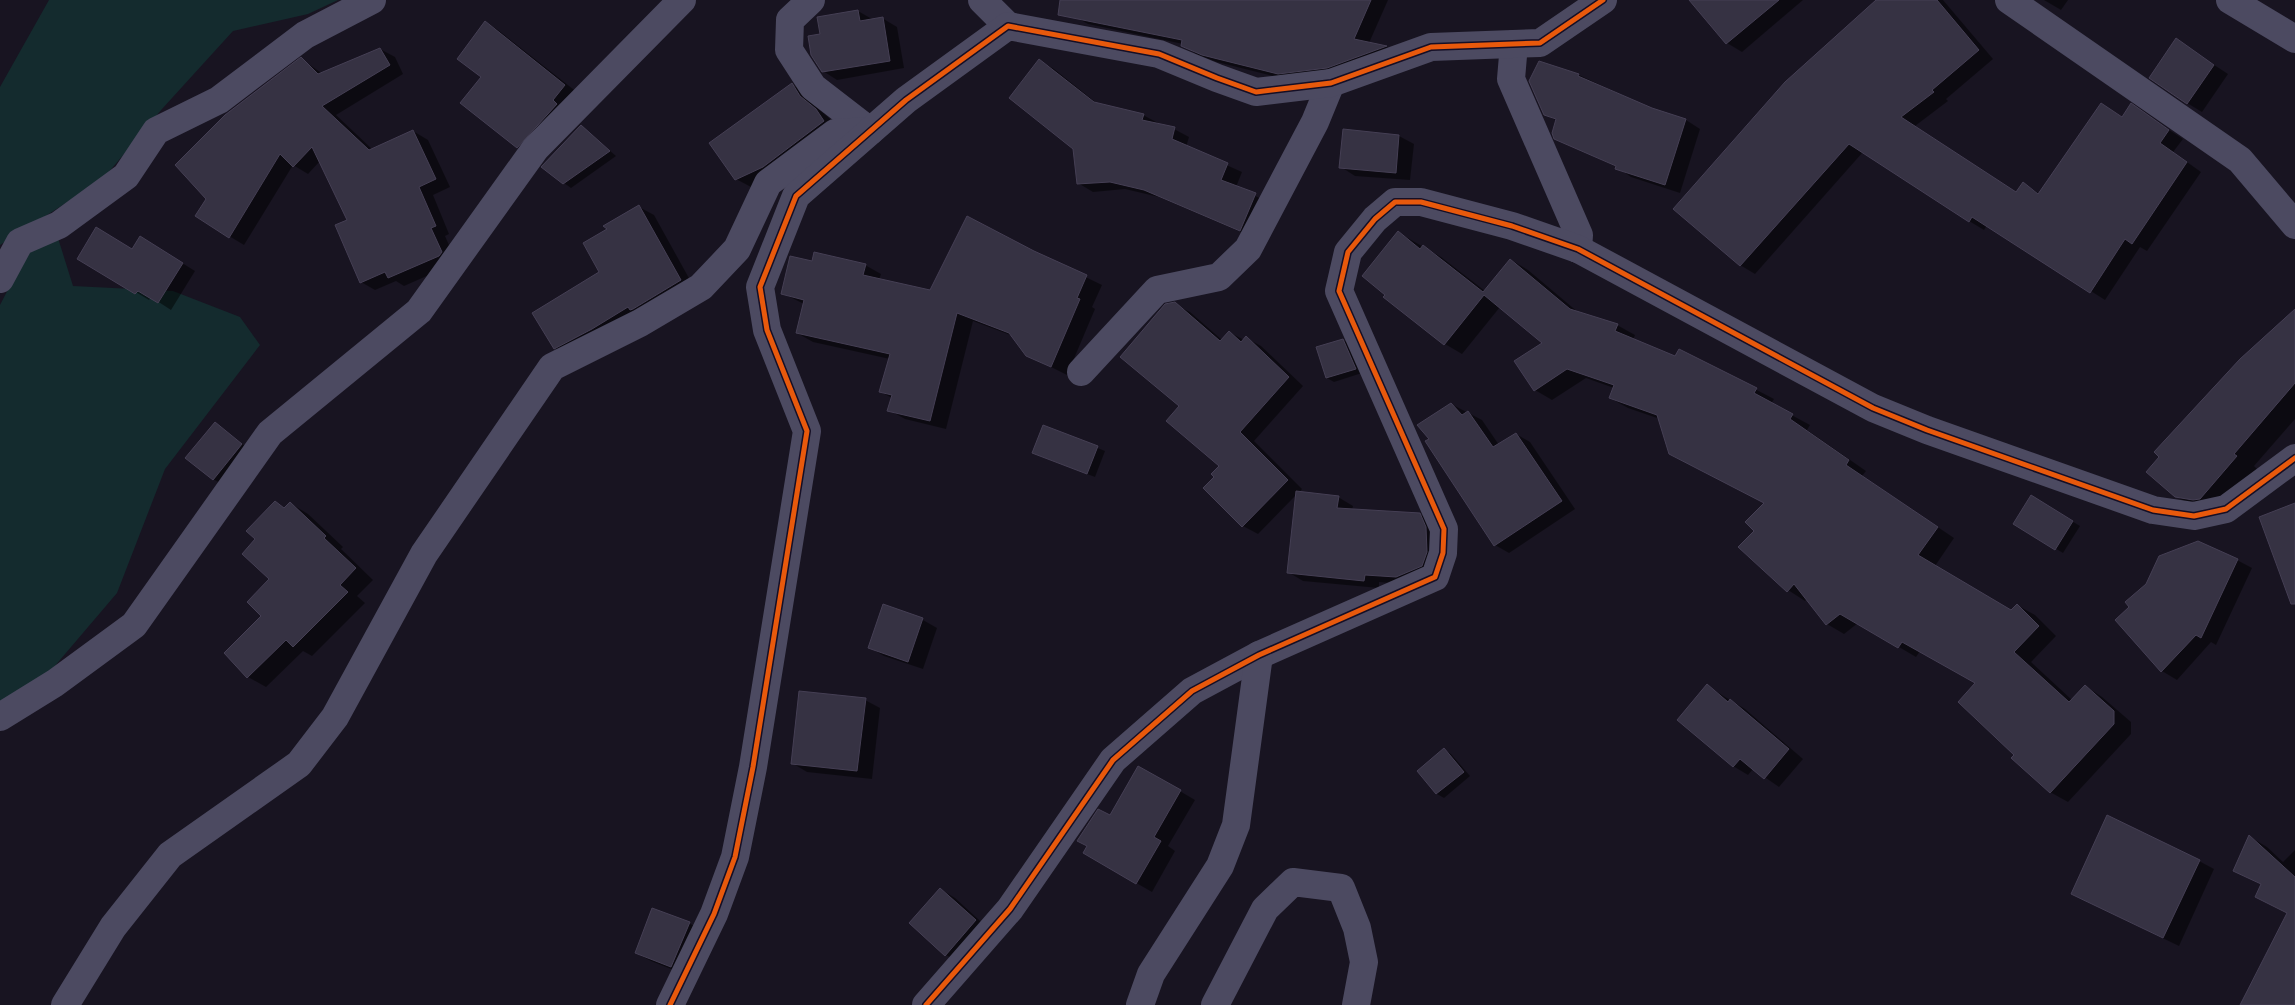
<svg xmlns="http://www.w3.org/2000/svg" width="2295" height="1005" font-family="'Varela Round',sans-serif">
	<style>
		.green { fill: #142b2e }
		.shadow { fill: #0007 }
		.building { fill: #363243; stroke: #453f54 }
		.lines { fill: none; stroke-linecap: round; stroke-linejoin: round }
		.street { stroke: #4c4a61; stroke-width: 28 }
		.cycleway-casing { stroke: #150f26; stroke-width: 8 }
		.cycleway { stroke: #e8590c; stroke-width: 5 }
	</style>
	<rect width="100%" height="100%" fill="#181421"/>
	<g class="green">
		<path d="M49,0H338L308,14L233,31L162,109L102,180L0,245V87Z"/>
		<path d="M58,238L73,286L173,291L240,317L260,345L165,469L117,593L48,674L0,702V305L28,251Z"/>
	</g>
	<g class="shadow">
		<path d="M1062,0H1388L1369,43L1387,47L1399,54L1293,81L1217,62L1196,54L1183,44L1088,24L1075,17Z"/>
		<path d="M1691,0H1803L1742,52L1727,43Z"/>
		<path d="M1878,0H1943L1993,59L1946,99L1948,101L1915,126L2017,193L2024,184L2040,194L2101,104L2123,117L2131,105L2183,139L2173,152L2201,172L2147,251L2140,247L2105,300L1987,225L1984,230L1969,221L1863,152L1755,274L1740,265Z"/>
		<path d="M2044,0H2068L2061,10Z"/>
		<path d="M858,11L872,19L882,18L897,27L904,68L837,80L823,71L822,35Z"/>
		<path d="M485,22L498,30L578,93L531,154L517,147L483,76Z"/>
		<path d="M2176,40L2228,74L2202,112L2187,103Z"/>
		<path d="M380,49L395,57L403,74L336,115L373,150L413,131L428,140L450,187L433,195L449,234L445,236L456,261L454,264L404,286L396,281L375,290L361,282L348,221L320,161L308,174L293,165L244,245L229,236L301,59L323,74Z"/>
		<path d="M1040,61L1054,69L1099,105L1143,115L1158,123L1174,129L1189,137L1186,147L1242,172L1236,187L1270,203L1255,238L1159,197L1125,189L1093,192L1078,183L1075,148Z"/>
		<path d="M1540,63L1579,75L1652,109L1686,120L1700,129L1680,193L1631,177L1617,167L1555,138L1557,121L1545,114Z"/>
		<path d="M792,85L807,93L815,106L830,119L838,130L779,175L751,187L736,179Z"/>
		<path d="M581,126L616,156L571,188L564,183Z"/>
		<path d="M1399,136L1414,144L1410,180L1355,176L1341,167Z"/>
		<path d="M639,207L654,215L695,289L570,356L555,348L601,272L609,229Z"/>
		<path d="M1399,233L1441,257L1485,291L1511,260L1528,270L1579,313L1617,325L1635,335L1633,340L1676,357L1680,350L1774,399L1771,404L1810,425L1807,430L1866,471L1862,476L1954,538L1935,566L2011,612L2017,605L2035,615L2056,636L2031,662L2072,700L2085,686L2102,697L2131,722V734L2068,802L2050,792L2016,755L1977,683L1920,651L1916,657L1858,623L1844,634L1827,624L1807,599L1805,601L1788,590L1756,530L1765,503L1670,453L1660,419L1628,408L1610,398L1614,388L1586,378L1552,400L1535,390L1544,344L1500,307L1462,354L1445,344L1384,297Z"/>
		<path d="M153,245L195,271L171,310L151,297L149,300L79,258L132,250Z"/>
		<path d="M1034,252L1102,285L1092,307L1095,309L1067,375L1027,355L1013,336L973,321L946,429L905,419L889,410L892,398L881,392L890,359L813,342L797,333L804,304L782,293L813,262L865,265L881,274L879,280L931,292Z"/>
		<path d="M1174,304L1190,312L1222,340L1229,332L1244,340L1246,338L1261,346L1303,386L1254,441L1302,489L1299,493L1338,497L1353,506L1352,510L1419,514L1434,522L1441,561L1412,585L1379,582V588L1303,581L1288,572L1296,495L1258,534L1243,526L1216,477L1220,466L1181,406Z"/>
		<path d="M2295,317V419L2254,466L2257,469L2221,510L2197,509L2176,496L2161,457L2156,452L2188,415L2191,417Z"/>
		<path d="M1343,340L1350,344L1362,373L1334,382L1327,378Z"/>
		<path d="M1451,404L1482,420L1499,445L1516,434L1530,442L1575,509L1509,553L1495,545L1431,439Z"/>
		<path d="M215,423L249,449L220,483L213,479Z"/>
		<path d="M1044,426L1105,451L1095,477L1040,456Z"/>
		<path d="M2032,497L2080,526L2063,553L2015,524Z"/>
		<path d="M275,503L285,508L290,503L308,514L343,547L341,549L373,580L357,596L365,603L312,656L303,651L266,687L248,677L271,579L257,539Z"/>
		<path d="M2237,560L2252,568L2216,645L2211,642L2177,680L2162,671L2117,620Z"/>
		<path d="M884,605L923,620L937,628L923,669L884,656L869,647Z"/>
		<path d="M1707,686L1745,709L1803,759L1779,787L1753,769L1748,775L1733,766Z"/>
		<path d="M865,700L880,708L872,779L807,772L792,763Z"/>
		<path d="M1444,750L1451,754L1470,776L1444,798L1437,794L1419,771Z"/>
		<path d="M1139,767L1195,800L1168,846L1175,851L1152,892L1084,853L1110,817Z"/>
		<path d="M2250,837L2267,847L2283,862L2295,850V1005H2241L2288,913L2262,885L2235,870Z"/>
		<path d="M2199,861L2214,869L2179,946L2072,894Z"/>
		<path d="M940,889L955,898L990,930L961,963L946,955Z"/>
		<path d="M689,923L704,932L686,975L651,961L636,953Z"/>
	</g>
	<g class="building">
		<path d="M1060,0H1371L1354,39L1387,46L1327,68L1278,74L1202,55L1181,46L1182,40L1058,15Z"/>
		<path d="M1689,0H1779L1726,44Z"/>
		<path d="M1876,0H1937L1979,50L1932,90L1934,92L1901,117L2016,192L2023,182L2038,194L2101,103L2122,117L2131,103L2169,130L2160,143L2187,162L2132,244L2125,239L2090,293L1972,217L1969,222L1849,144L1740,266L1673,209L1785,82Z"/>
		<path d="M858,10L860,21L883,17L890,61L822,72L811,55L808,36L820,34L817,17Z"/>
		<path d="M485,21L565,85L553,100L557,104L517,148L460,103L481,77L457,59Z"/>
		<path d="M2176,38L2214,65L2187,104L2149,78Z"/>
		<path d="M380,48L390,65L322,106L369,150L413,130L436,179L419,187L436,226L431,228L442,252L439,256L388,278L385,272L360,283L335,225L347,220L312,147L293,167L280,154L229,238L195,216L206,199L175,165L225,115L301,57L318,74Z"/>
		<path d="M1039,59L1094,102L1144,114L1142,120L1175,127L1172,139L1228,163L1221,180L1256,193L1240,231L1144,190L1110,182L1077,184L1073,149L1009,98Z"/>
		<path d="M1539,61L1579,74L1578,76L1652,108L1686,119L1665,185L1615,169L1616,166L1554,139L1552,133L1556,119L1544,115L1529,81Z"/>
		<path d="M792,83L800,96L816,109L824,121L763,167L735,180L709,143Z"/>
		<path d="M581,125L610,151L563,184L541,167Z"/>
		<path d="M1343,129L1399,135L1396,173L1339,168Z"/>
		<path d="M639,205L681,280L633,309L630,310L628,307L592,329L554,349L532,313L599,272L583,243L607,229L603,226Z"/>
		<path d="M967,216L1034,251L1087,275L1077,298L1080,299L1051,367L1026,356L1009,333L957,313L930,421L887,411L892,395L879,392L890,354L796,333L804,300L781,294L790,256L812,261L814,252L866,264L863,275L930,290Z"/>
		<path d="M96,227L132,249L140,236L183,263L158,303L138,291L135,294L77,259Z"/>
		<path d="M1398,231L1420,249L1423,245L1483,292L1510,259L1570,309L1618,324L1615,331L1675,356L1679,349L1757,388L1754,393L1793,414L1790,419L1849,460L1846,465L1938,527L1918,555L2011,610L2017,604L2039,626L2014,652L2069,702L2085,685L2114,711V724L2050,793L2011,758L2014,755L1958,702L1975,683L1902,642L1898,648L1840,614L1826,625L1794,584L1787,592L1738,547L1754,531L1745,522L1764,503L1669,454L1657,415L1609,398L1614,385L1567,369L1534,391L1514,361L1542,343L1484,295L1444,345L1383,297L1385,295L1362,276Z"/>
		<path d="M1175,302L1220,341L1229,331L1241,342L1246,336L1289,377L1240,432L1288,480L1242,527L1203,488L1214,477L1211,474L1219,466L1166,421L1179,406L1120,357L1165,304Z"/>
		<path d="M2295,309V383L2234,454L2237,456L2200,499L2193,500L2175,497L2146,472L2159,457L2154,452L2240,359Z"/>
		<path d="M1343,339L1356,369L1326,378L1316,347Z"/>
		<path d="M1451,403L1462,415L1468,411L1493,447L1516,433L1562,501L1494,546L1425,441L1429,439L1417,425Z"/>
		<path d="M215,422L242,444L213,480L185,458Z"/>
		<path d="M1043,425L1098,446L1087,474L1032,453Z"/>
		<path d="M1296,491L1339,496L1337,508L1420,513L1426,527L1427,552L1422,566L1396,577L1365,575L1364,581L1287,573Z"/>
		<path d="M2031,495L2073,521L2055,550L2013,524Z"/>
		<path d="M275,501L284,508L290,502L326,536L324,538L356,568L340,585L348,592L293,647L286,640L247,678L224,653L261,616L247,602L269,579L242,554L255,539L246,531Z"/>
		<path d="M2295,503V604H2291L2259,517Z"/>
		<path d="M2198,541L2238,559L2201,638L2196,635L2161,672L2115,620L2129,607L2125,602L2146,584L2159,556Z"/>
		<path d="M883,604L923,618L908,662L868,648Z"/>
		<path d="M1707,684L1728,702L1730,699L1789,749L1764,779L1740,759L1733,767L1677,720Z"/>
		<path d="M799,691L866,698L857,771L791,764Z"/>
		<path d="M1444,748L1464,772L1436,794L1417,771Z"/>
		<path d="M1138,766L1181,790L1154,837L1161,841L1136,884L1083,853L1087,846L1077,841L1098,809L1110,815Z"/>
		<path d="M2107,815L2200,860L2163,938L2071,894Z"/>
		<path d="M2249,835L2295,877V1005H2240L2287,913L2255,897L2261,884L2233,871Z"/>
		<path d="M940,888L976,920L945,956L909,923Z"/>
		<path d="M652,908L690,922L671,967L635,953Z"/>
	</g>
	<g class="lines">
		<g class="street">
			<path d="M811,0L790,20L789,50L813,87L870,131"/>
			<path d="M982,0L1008,26"/>
			<path d="M2009,0L2240,160L2295,225"/>
			<path d="M2230,0L2295,39"/>
			<path d="M1514,44L1511,79L1579,235L1578,249"/>
			<path d="M0,279L20,242L59,225L126,176L156,131L219,100L305,35L372,0"/>
			<path d="M1081,372L1157,290L1219,277L1248,249L1315,122L1331,83"/>
			<path d="M0,717L55,683L134,625L270,433L419,311L535,149L682,0"/>
			<path d="M65,1005L113,927L170,855L299,764L335,717L424,554L552,367L640,323L701,287L737,249L768,183L835,133L870,131"/>
			<path d="M670,1005L714,914L735,857L753,767L807,431L767,330L760,287L796,196L906,100L1008,26L1159,54L1217,78L1256,92L1331,83L1431,47L1540,43L1603,0"/>
			<path d="M926,1005L1010,909L1113,760L1192,691L1259,655L1435,577L1443,553L1444,529L1339,291L1348,252L1375,219L1395,202H1421L1512,226L1578,249L1873,408L1927,430L2153,510L2194,516L2226,509L2295,458"/>
			<path d="M1140,1005L1151,974L1220,866L1236,825L1259,655"/>
			<path d="M1215,1005L1265,909L1293,882L1341,888L1357,928L1364,962L1356,1005"/>
		</g>
		<g class="cycleway-casing">
			<g id="cycleway">
				<path d="M670,1005L714,914L735,857L753,767L807,431L767,330L760,287L796,196L906,100L1008,26L1159,54L1217,78L1256,92L1331,83L1431,47L1540,43L1603,0"/>
				<path d="M926,1005L1010,909L1113,760L1192,691L1259,655L1435,577L1443,553L1444,529L1339,291L1348,252L1375,219L1395,202H1421L1512,226L1578,249L1873,408L1927,430L2153,510L2194,516L2226,509L2295,458"/>
			</g>
		</g>
		<use href="#cycleway" class="cycleway"/>
	</g>
</svg>
